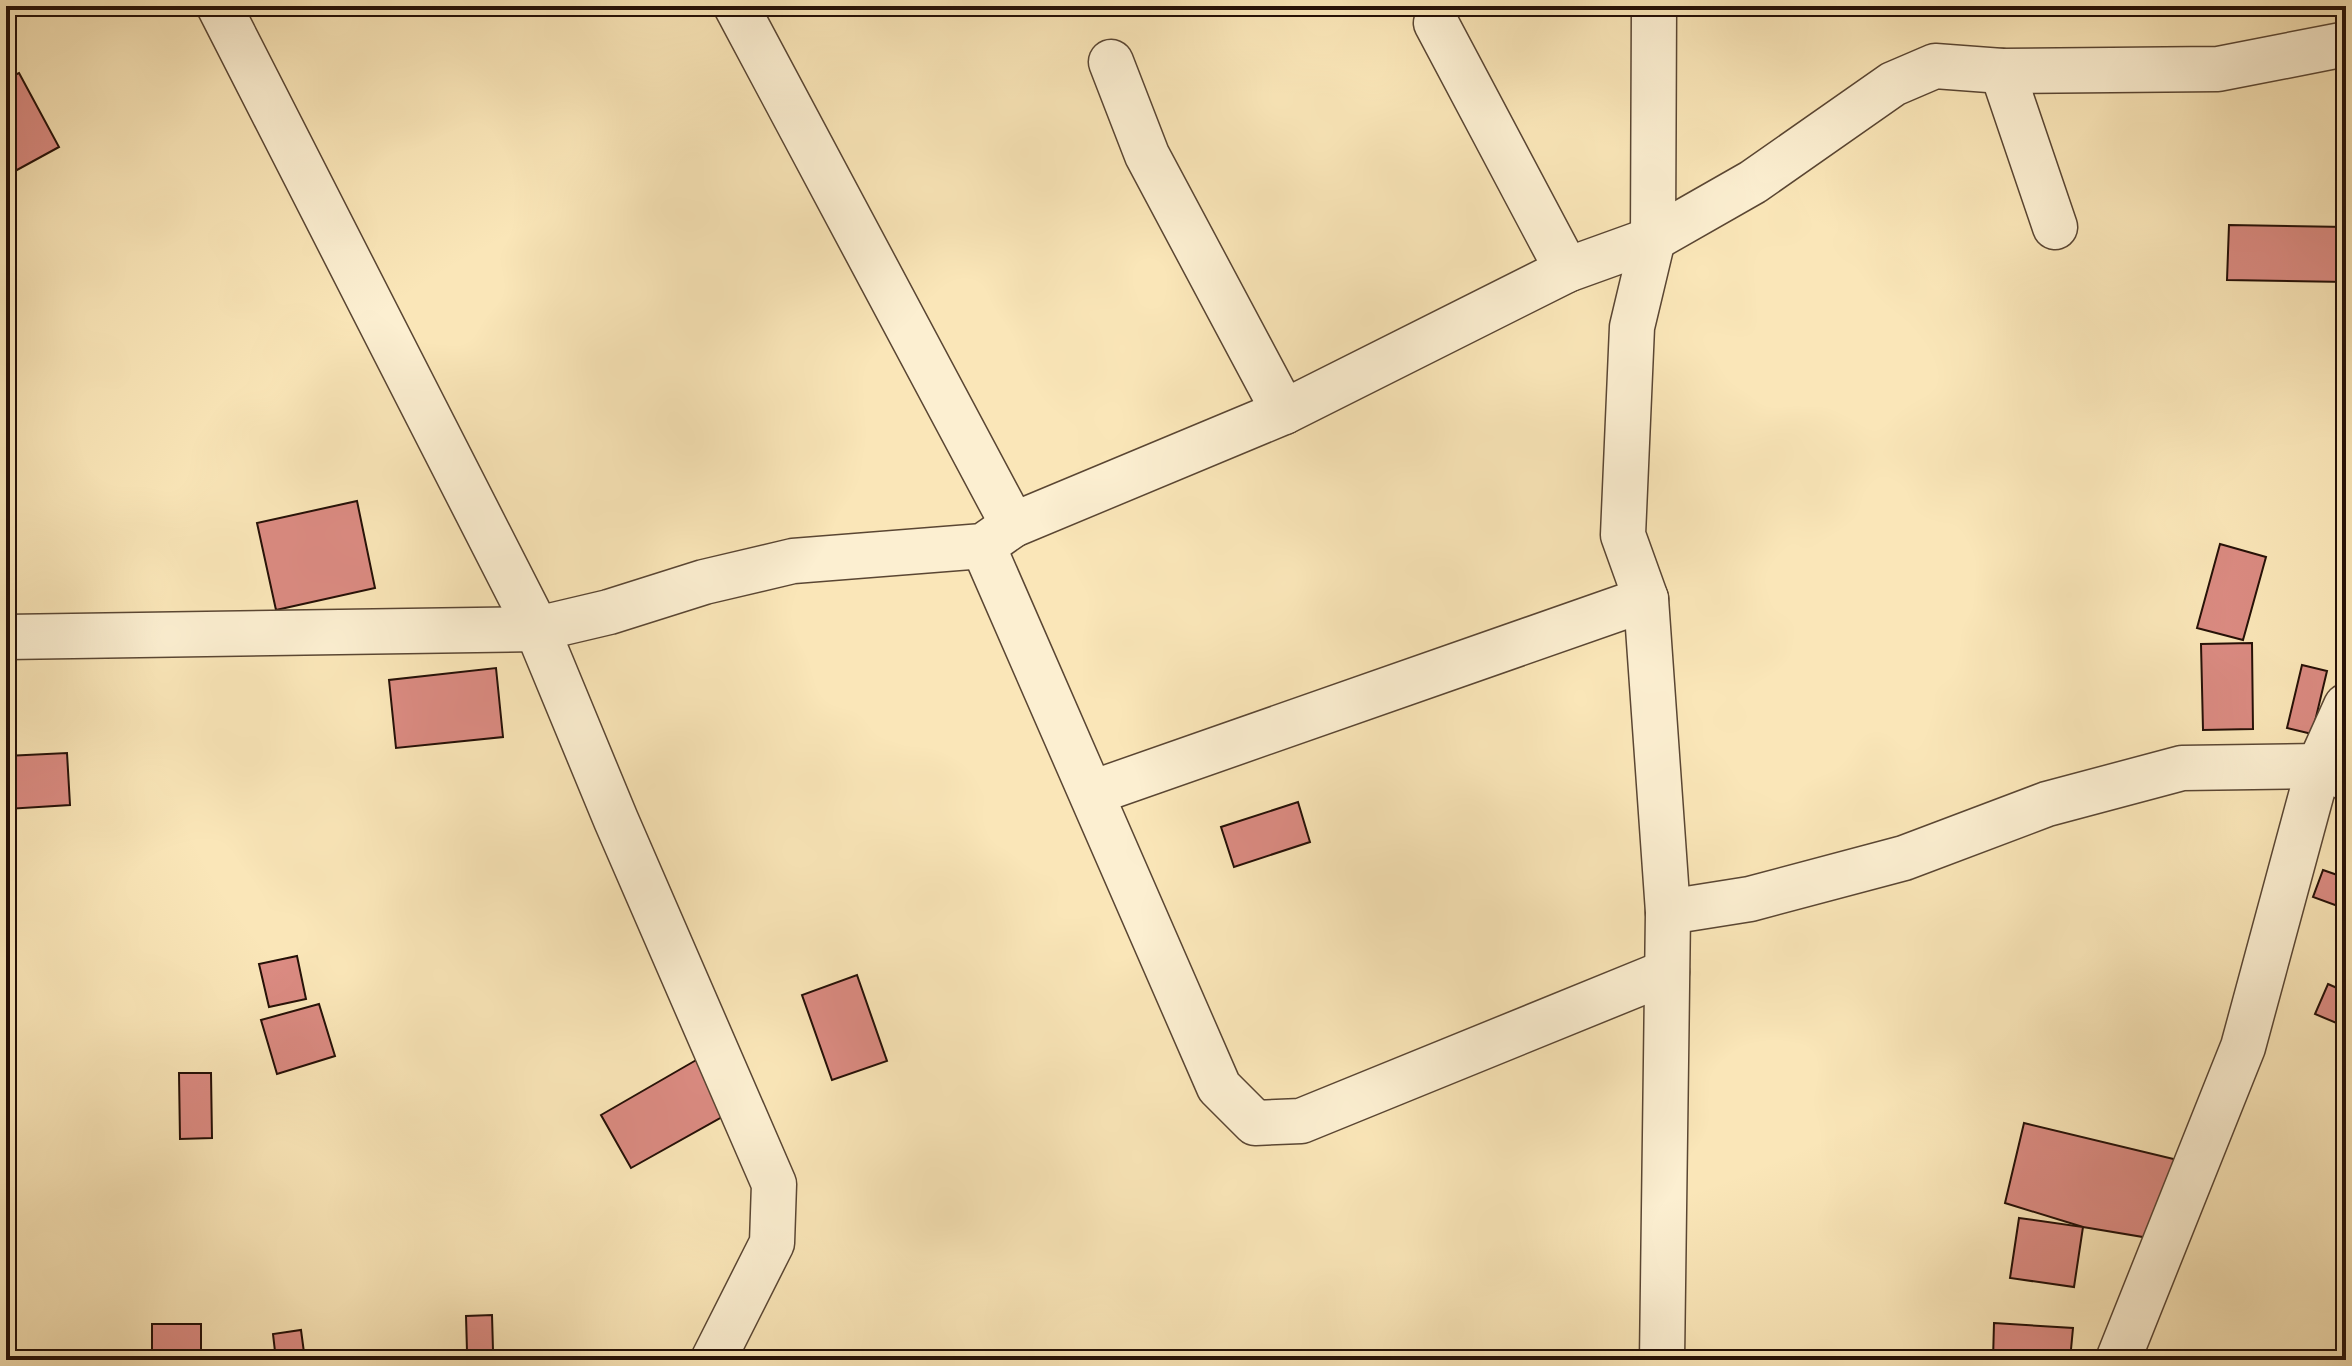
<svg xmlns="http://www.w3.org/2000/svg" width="2352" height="1366" font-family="'Libre Bodoni',serif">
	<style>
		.building { fill: #db8b82; stroke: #251007; stroke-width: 2 }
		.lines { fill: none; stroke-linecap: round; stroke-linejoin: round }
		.minor-casing { stroke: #5a4633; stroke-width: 47 }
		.minor { stroke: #fcefd1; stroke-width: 44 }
	</style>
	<rect width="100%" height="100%" fill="#fae6b8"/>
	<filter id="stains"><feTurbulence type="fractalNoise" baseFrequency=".0025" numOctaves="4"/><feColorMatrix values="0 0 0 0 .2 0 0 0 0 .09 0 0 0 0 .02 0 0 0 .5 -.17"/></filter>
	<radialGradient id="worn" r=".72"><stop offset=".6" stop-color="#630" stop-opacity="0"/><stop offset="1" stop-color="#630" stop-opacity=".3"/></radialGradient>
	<g class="building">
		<path d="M19,73L59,147L6,176V79Z"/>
		<path d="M2229,225L2346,227V282L2227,280Z"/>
		<path d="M357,501L375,588L276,610L257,523Z"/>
		<path d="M2220,544L2266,557L2243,640L2197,628Z"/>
		<path d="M2252,643L2253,729L2203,730L2201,644Z"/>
		<path d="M2302,665L2327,671L2312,734L2287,728Z"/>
		<path d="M496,668L503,737L396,748L389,680Z"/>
		<path d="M67,753L70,805L7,809L6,756Z"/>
		<path d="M1298,802L1310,842L1234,867L1221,827Z"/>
		<path d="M2323,870L2346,878V909L2313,897Z"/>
		<path d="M297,956L306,999L269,1007L259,964Z"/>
		<path d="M857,975L887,1061L832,1080L802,995Z"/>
		<path d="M2328,984L2346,992V1027L2315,1014Z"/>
		<path d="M319,1004L335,1056L277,1074L261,1020Z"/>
		<path d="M698,1059L729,1113L631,1168L601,1115Z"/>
		<path d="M179,1073H211L212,1138L180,1139Z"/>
		<path d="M2024,1123L2186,1162L2167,1241L2083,1227L2005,1203Z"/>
		<path d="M2019,1218L2083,1227L2074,1287L2010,1278Z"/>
		<path d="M492,1315L493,1350L467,1351L466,1316Z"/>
		<path d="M1994,1323L2073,1328L2070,1360H1993Z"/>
		<rect x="152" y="1324" width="49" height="36"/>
		<path d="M301,1330L305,1360H276L273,1334Z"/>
	</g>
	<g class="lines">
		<g class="minor-casing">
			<g id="minor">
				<path d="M219,6L537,629L616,820L774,1184L772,1243L713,1360"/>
				<path d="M736,6L1013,525"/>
				<path d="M1654,6L1653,239L1632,327L1623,535L1646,599L1668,912L1662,1360"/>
				<path d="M1436,23L1567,270"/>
				<path d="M1111,62L1147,155L1284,412"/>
				<path d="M2002,71L2055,227"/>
				<path d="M983,546L1219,1087L1255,1123L1301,1121L1667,972"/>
				<path d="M6,637L537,629L609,612L704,582L793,561L983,546L1013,525L1284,412L1567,270L1653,239L1753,182L1893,84L1935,66L2002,71L2218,69L2346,44"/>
				<path d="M1092,793L1646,599"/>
				<path d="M1668,912L1750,899L1904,858L2047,804L2182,768L2319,766L2346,778"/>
				<path d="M2118,1360L2243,1047L2319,766L2346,706"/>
			</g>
		</g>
		<use href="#minor" class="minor"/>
	</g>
	<rect width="2352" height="1366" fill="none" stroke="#fae6b8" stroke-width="32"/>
	<rect x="8" y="8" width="2336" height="1350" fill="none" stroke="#251007" stroke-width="4"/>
	<rect x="16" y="16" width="2320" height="1334" fill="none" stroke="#251007" stroke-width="2"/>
	<rect width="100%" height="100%" filter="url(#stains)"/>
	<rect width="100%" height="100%" fill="url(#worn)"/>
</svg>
